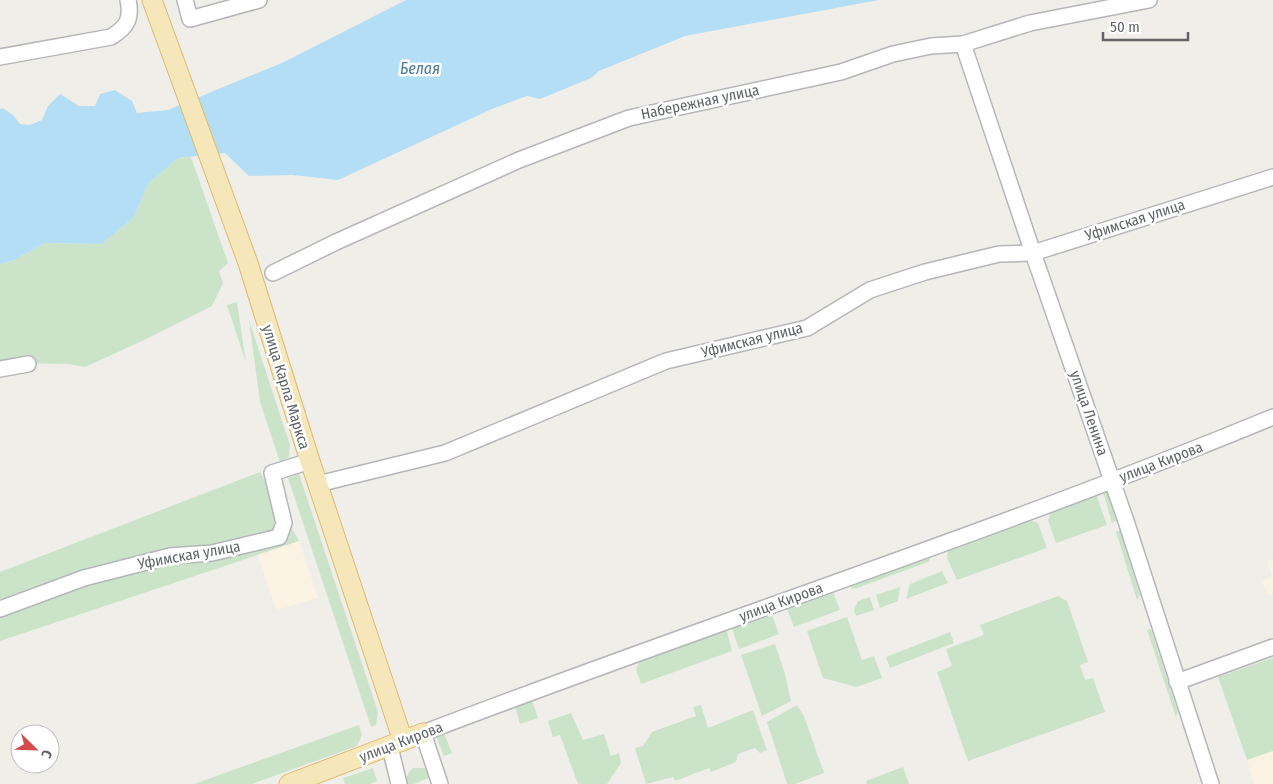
<svg xmlns="http://www.w3.org/2000/svg" width="1273" height="784" font-family="'Fira Sans Condensed',sans-serif">
	<style>
		.commercial { fill: #faf3e4 }
		.green { fill: #cbe4c9 }
		.water { fill: #b4def5 }
		.lines { fill: none; stroke-linecap: round; stroke-linejoin: round }
		.minor-casing { stroke: #b4b6b9; stroke-width: 18 }
		.major-casing { stroke: #e0b972; stroke-width: 21 }
		.minor { stroke: #fff; stroke-width: 15 }
		.major { stroke: #f5e7b9; stroke-width: 19 }
		.labels { text-anchor: middle; stroke-width: 5; stroke-linejoin: round; paint-order: stroke }
		.street-label { font-size: 15px; fill: #606467; stroke: #fff }
		.water-label { font-size: 16px; font-style: italic; fill: #4e7b9d; stroke: #fff }
	</style>
	<rect width="100%" height="100%" fill="#f0eee9"/>
	<g class="commercial">
		<path d="M299,541L318,598L276,610L257,552Z"/>
		<path d="M1273,559V593L1267,596L1262,580L1272,577L1267,561Z"/>
		<path d="M1273,751V784H1254L1247,760Z"/>
	</g>
	<g class="green">
		<path d="M191,157L228,263L219,271L223,283L212,306L142,341L85,367L69,364L0,363V264L12,261L45,243L102,244L134,217L148,184L178,158Z"/>
		<path d="M237,302L246,363L227,305Z"/>
		<path d="M249,320L290,445L289,457L280,462L260,402Z"/>
		<path d="M260,472L299,541L0,641V572Z"/>
		<path d="M299,474L378,712L376,725L371,727L288,478Z"/>
		<path d="M1108,491L1116,521L1112,523L1103,492Z"/>
		<path d="M1096,494L1107,525L1056,543L1048,520L1052,509Z"/>
		<path d="M1029,520L1038,523L1047,548L957,580L947,558L948,550Z"/>
		<path d="M1120,530L1140,595L1137,600L1116,532Z"/>
		<path d="M932,556L928,562L857,588L852,589L851,587L854,583Z"/>
		<path d="M942,571L948,583L906,599L910,584Z"/>
		<path d="M900,587L898,601L880,608L876,595Z"/>
		<path d="M833,592L840,610L794,627L787,609Z"/>
		<path d="M1058,596L1067,601L1088,662L1080,665L1085,680L1093,678L1105,712L968,761L937,672L952,666L946,649L984,635L980,625Z"/>
		<path d="M870,597L874,610L856,616L854,610L858,601Z"/>
		<path d="M771,612L779,634L739,649L731,626Z"/>
		<path d="M847,617L862,660L874,656L882,678L856,687L823,678L807,631Z"/>
		<path d="M726,628L732,651L641,684L636,669L641,660Z"/>
		<path d="M1151,629L1178,712L1176,717L1147,630Z"/>
		<path d="M950,632L954,643L890,668L886,657Z"/>
		<path d="M775,644L785,674L791,701L762,716L741,655Z"/>
		<path d="M1273,658V751L1247,760L1218,677Z"/>
		<path d="M532,700L538,718L520,724L515,706Z"/>
		<path d="M701,705L708,728L753,710L767,750L760,753L755,748L738,754L736,762L711,772L709,768L675,781L673,777L646,784L635,748L643,746L652,732L696,716L693,707Z"/>
		<path d="M797,705L804,716L824,773L795,784H787L767,722Z"/>
		<path d="M571,713L583,740L604,734L611,756L619,753L621,763L607,784H578L560,735L553,737L548,721Z"/>
		<path d="M359,725L362,735L357,746L252,784H194Z"/>
		<path d="M444,733L452,753L444,756L436,736Z"/>
		<path d="M903,767L909,784H867L866,781Z"/>
		<path d="M373,768L377,781L370,784H345L343,778Z"/>
		<path d="M413,768H426L431,777L414,784H408C405,776 408,773 413,768Z"/>
	</g>
	<path class="water" d="M406,0H879L685,36L599,71L591,78L540,99L527,96L492,109L338,180L292,175L249,176L225,153L178,158L148,184L134,217L102,244L45,243L12,261L0,264V109L3,108L13,115L20,124L30,125L42,120L48,106L60,94L79,106H95L100,94L115,90L132,101L137,113L168,110L284,62Z"/>
	<g class="lines">
		<g class="minor-casing">
			<g id="minor">
				<path d="M185,0L190,19L259,0"/>
				<path d="M963,44L1033,253L1126,521L1211,784"/>
				<path d="M0,57L111,37C127,27 132,19 128,0"/>
				<path d="M273,273L336,242L519,160L629,118L841,72L893,54L931,46L963,44L1030,23L1149,0"/>
				<path d="M0,369L28,364"/>
				<path d="M318,484L445,453L666,361L807,328L870,290L925,272L999,254L1033,253L1273,177"/>
				<path d="M0,609L84,578L170,556L212,553L279,537L284,523L272,473L310,461"/>
				<path d="M1177,682L1273,647"/>
				<path d="M390,747L399,784"/>
				<path d="M440,784L423,733C705,625 994,532 1273,417"/>
			</g>
		</g>
		<g class="major-casing">
			<g id="major">
				<path d="M152,0L248,263L310,461L403,741"/>
				<path d="M289,784L423,733"/>
			</g>
		</g>
		<use href="#minor" class="minor"/>
		<use href="#major" class="major"/>
	</g>
	<g class="labels">
		<g class="street-label">
			<text transform="translate(700 102) rotate(-12)" y="5">Набережная улица</text>
			<text transform="translate(1135 220) rotate(-18)" y="5">Уфимская улица</text>
			<text transform="translate(752 340) rotate(-14)" y="5">Уфимская улица</text>
			<text transform="translate(286 387) rotate(73)" y="5">улица Карла Маркса</text>
			<text transform="translate(1089 413) rotate(71)" y="5">улица Ленина</text>
			<text transform="translate(1161 462) rotate(-21)" y="5">улица Кирова</text>
			<text transform="translate(189 555) rotate(-10)" y="5">Уфимская улица</text>
			<text transform="translate(781 602) rotate(-20)" y="5">улица Кирова</text>
			<text transform="translate(401 742) rotate(-21)" y="5">улица Кирова</text>
		</g>
		<g class="water-label">
			<text x="420" y="74">Белая</text>
		</g>
	</g>
	<g transform="translate(35 749) rotate(113)"><circle r="24" fill="#ffffff" stroke="#bfc1c2"/>
	<path d="M0-4L9 19L0 12L-9 19Z" fill="#d44b4b"/>
	<text y="-8" font-size="14" font-weight="bold" text-anchor="middle" fill="#606467">С</text>
	</g>
	<path d="M1103 32v8h85v-8" fill="none" stroke="#606467" stroke-width="2.5"/>
	<text x="1110" y="32" font-size="15" fill="#606467" stroke="#ffffff" stroke-width="4" paint-order="stroke">50 m</text>
</svg>
